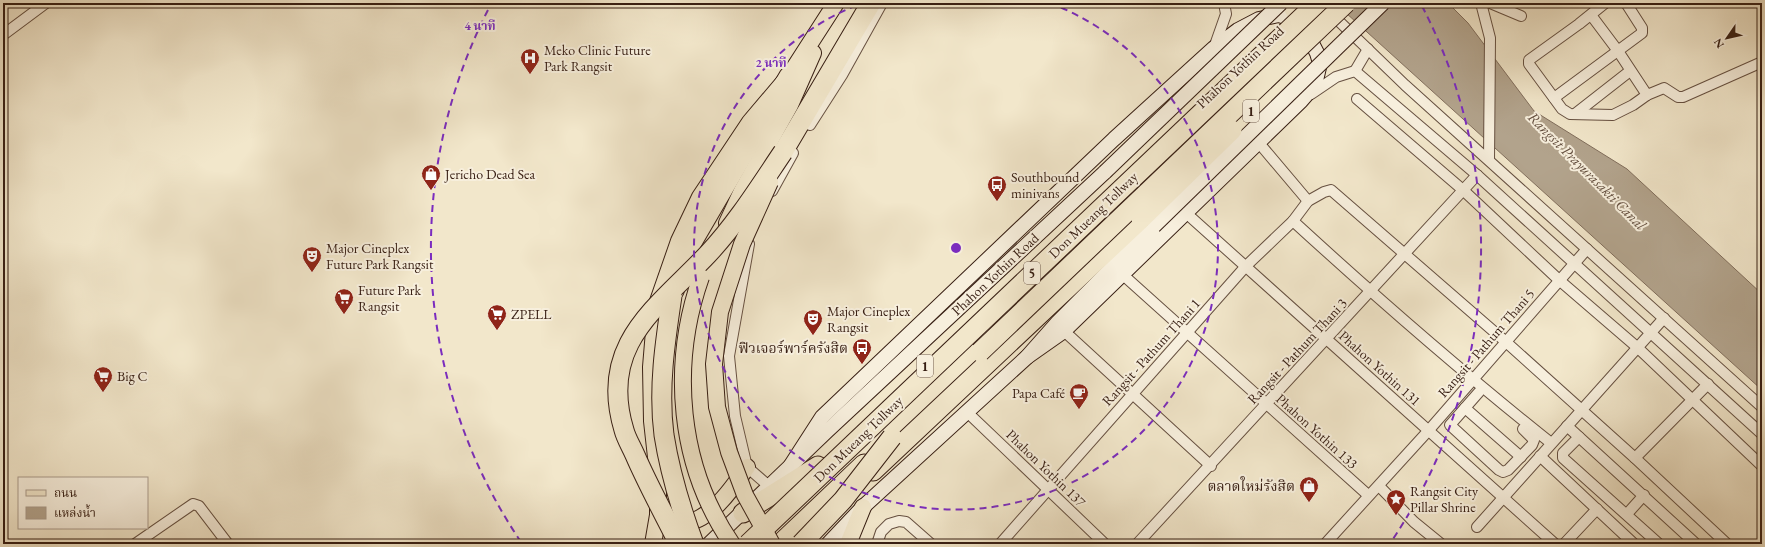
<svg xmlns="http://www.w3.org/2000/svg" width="1765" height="547" font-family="'EB Garamond','Noto Serif Thai',serif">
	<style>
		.water { fill: #b2a38c; stroke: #816e5c }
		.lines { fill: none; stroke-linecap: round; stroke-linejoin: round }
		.street-casing { stroke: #665041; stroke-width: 12 }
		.secondary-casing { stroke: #371e13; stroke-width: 16 }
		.primary-casing { stroke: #371e13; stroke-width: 18 }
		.highway-casing { stroke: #371e13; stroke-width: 21 }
		.street { stroke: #f7efdd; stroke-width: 10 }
		.secondary { stroke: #f7efdd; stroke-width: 14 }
		.primary { stroke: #f2e7cb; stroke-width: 16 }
		.highway { stroke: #f2e7cb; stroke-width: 19 }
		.secondary-bridge-casing { stroke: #371e13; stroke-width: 16; stroke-linecap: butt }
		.primary-bridge-casing { stroke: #371e13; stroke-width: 18; stroke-linecap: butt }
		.highway-bridge-casing { stroke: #371e13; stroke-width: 21; stroke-linecap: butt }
		.secondary-bridge { stroke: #f7efdd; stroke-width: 14 }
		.primary-bridge { stroke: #f2e7cb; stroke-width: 16 }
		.highway-bridge { stroke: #f2e7cb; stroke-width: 19 }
		.ring { fill: none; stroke: #7b2cbf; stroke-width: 2; stroke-dasharray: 7 5 }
		.labels { text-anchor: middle; stroke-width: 4; stroke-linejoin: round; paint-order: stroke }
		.shield { fill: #f7efdd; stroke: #715d50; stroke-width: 1 }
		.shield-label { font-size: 13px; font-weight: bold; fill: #371e13 }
		.poi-label { font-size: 14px; fill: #371e13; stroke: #f7efdd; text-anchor: start }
		.street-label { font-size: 14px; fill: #371e13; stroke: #f7efdd }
		.water-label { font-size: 15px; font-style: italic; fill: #624d3d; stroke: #f7efdd }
		.centre { fill: #7b2cbf; stroke: #f7efdd; stroke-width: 2 }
		.ring-label { font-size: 12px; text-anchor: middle; font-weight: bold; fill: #7b2cbf; stroke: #f7efdd; stroke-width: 4; stroke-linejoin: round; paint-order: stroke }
	</style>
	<rect width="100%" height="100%" fill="#f2e7cb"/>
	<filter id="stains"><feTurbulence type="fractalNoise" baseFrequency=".005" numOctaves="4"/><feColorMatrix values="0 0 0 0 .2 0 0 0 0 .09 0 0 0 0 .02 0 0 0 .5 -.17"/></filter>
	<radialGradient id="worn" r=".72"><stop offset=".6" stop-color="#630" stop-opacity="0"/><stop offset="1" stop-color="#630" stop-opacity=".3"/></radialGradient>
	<path class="water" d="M1335,3H1448L1468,23L1534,111L1627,169L1762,294V390Z"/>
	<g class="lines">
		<g class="street-casing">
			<g id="street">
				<path d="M1320,3L1405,85L1762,407"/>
				<path d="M1481,3L1490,38L1489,160"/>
				<path d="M1490,3L1521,16"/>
				<path d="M1605,3L1579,24L1529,60V64L1562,109L1570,114L1613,115L1633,105L1647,95L1664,88L1678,97H1683L1762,62"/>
				<path d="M1591,15L1618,51L1647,95"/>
				<path d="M3,35L46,3"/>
				<path d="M1214,48L1226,14L1224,3"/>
				<path d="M1355,71L1368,49"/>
				<path d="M1311,94L1336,77L1355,71L1477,175L1762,434"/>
				<path d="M1554,98L1642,33V28L1626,3"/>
				<path d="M1357,99L1463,190L1559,280L1638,348L1762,466"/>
				<path d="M1575,114L1630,71"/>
				<path d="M810,125L842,75L882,3"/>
				<path d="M1259,143L1308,201"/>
				<path d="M772,191L793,153"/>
				<path d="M1186,213L1555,544"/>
				<path d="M1293,221C1377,298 1462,372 1551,443"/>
				<path d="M749,244L729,356L735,416L747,467L770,487"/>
				<path d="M1122,274L1368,495"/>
				<path d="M1064,331L1211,466"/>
				<path d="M1479,392L1450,425L1499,470L1503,472L1508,470L1532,445L1534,440L1523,429"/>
				<path d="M1465,408L1521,457"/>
				<path d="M967,412L1105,544"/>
				<path d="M1567,426L1696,544"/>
				<path d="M1579,437L1563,453V458L1659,544"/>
				<path d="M1540,456L1634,544"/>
				<path d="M1635,458L1708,384"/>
				<path d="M1379,486L1414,522L1441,544"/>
				<path d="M1627,514L1644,495"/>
				<path d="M1477,527L1664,318"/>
				<path d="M135,544L193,504L199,506L228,544"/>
				<path d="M877,544L881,532L889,524L899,521L906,522L931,544"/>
				<path d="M1000,544L1246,266L1293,221L1308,201L1324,192L1331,190L1506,342L1635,458L1727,544"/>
				<path d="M1137,544L1477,175"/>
				<path d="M1325,544L1429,430L1587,249"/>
				<path d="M1564,544L1597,509"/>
			</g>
		</g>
		<g class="secondary-casing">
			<g id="secondary">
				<path d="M791,465L822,417L1114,139L1214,48L1238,30L1259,19L1279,15L1289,18L1305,30L1317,53L1320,63L1315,85L1301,101L1064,331L1027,357"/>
				<path d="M709,544L827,431L1105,172"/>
				<path d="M828,544L863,507L1027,357L1058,322L1154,226"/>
			</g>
		</g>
		<g class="primary-casing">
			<g id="primary">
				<path d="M1289,3L1305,30"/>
				<path d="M727,223L742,191L790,105L813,53"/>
				<path d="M675,523C706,528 732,489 747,467"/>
				<path d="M653,544L658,515V475L652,421L651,367L656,307L679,241L700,197L750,122L789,76L836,3"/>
				<path d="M848,544L863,507"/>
			</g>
		</g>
		<g class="highway-casing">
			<g id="highway">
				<path d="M783,152L871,3"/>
				<path d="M674,291L687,251L789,76"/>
				<path d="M873,471L1141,219"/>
				<path d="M743,513L818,466"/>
				<path d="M780,544L864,464"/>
			</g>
		</g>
		<use href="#street" class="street"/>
		<use href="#secondary" class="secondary"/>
		<use href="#primary" class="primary"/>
		<use href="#highway" class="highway"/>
		<g class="secondary-bridge-casing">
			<g id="secondary-bridge">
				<path d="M1105,172L1281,3"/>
				<path d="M1154,226L1383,3"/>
			</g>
		</g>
		<g class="primary-bridge-casing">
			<g id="primary-bridge">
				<path d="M770,182L742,244L720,312L714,364L717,407L729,452L745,495L772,544"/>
				<path d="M701,277C670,365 678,466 732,544"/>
			</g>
		</g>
		<g class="highway-bridge-casing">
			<g id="highway-bridge">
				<path d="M1141,219L1232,130"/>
				<path d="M672,296C665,342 658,389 664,435C670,473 681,509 694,544"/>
				<path d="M980,352L1346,3"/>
				<path d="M679,544C664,514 648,485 635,455C631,446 626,438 624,430C598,344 657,308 708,254C737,223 760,186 783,152"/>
				<path d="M748,544L1317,3"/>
				<path d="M801,544L843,500L892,437"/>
			</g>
		</g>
		<use href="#secondary-bridge" class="secondary-bridge"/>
		<use href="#primary-bridge" class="primary-bridge"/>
		<use href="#highway-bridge" class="highway-bridge"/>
	</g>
	<g class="ring">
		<path d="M1050 3A262 262 0 1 1 862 3"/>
		<path d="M521 542A525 525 0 0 1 490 6M1422 6A525 525 0 0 1 1391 542"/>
	</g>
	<defs>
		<g id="hospital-pin" transform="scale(1)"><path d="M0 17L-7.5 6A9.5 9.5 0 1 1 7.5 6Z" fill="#8f2418" stroke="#f7efdd"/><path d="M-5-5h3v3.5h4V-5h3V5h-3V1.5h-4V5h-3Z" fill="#fff"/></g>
		<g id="shop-pin" transform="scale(1)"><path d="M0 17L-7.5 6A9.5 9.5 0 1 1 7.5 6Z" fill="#8f2418" stroke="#f7efdd"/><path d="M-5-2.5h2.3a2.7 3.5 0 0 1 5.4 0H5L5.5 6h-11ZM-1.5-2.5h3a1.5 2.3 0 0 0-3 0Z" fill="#fff"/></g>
		<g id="bus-pin" transform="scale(1)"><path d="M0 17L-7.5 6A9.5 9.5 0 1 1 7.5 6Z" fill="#8f2418" stroke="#f7efdd"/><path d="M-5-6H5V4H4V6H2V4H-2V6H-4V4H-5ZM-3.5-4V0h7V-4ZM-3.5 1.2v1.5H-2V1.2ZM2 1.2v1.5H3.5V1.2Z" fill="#fff"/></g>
		<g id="theatre-pin" transform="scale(1)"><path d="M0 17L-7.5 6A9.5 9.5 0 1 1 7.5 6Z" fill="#8f2418" stroke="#f7efdd"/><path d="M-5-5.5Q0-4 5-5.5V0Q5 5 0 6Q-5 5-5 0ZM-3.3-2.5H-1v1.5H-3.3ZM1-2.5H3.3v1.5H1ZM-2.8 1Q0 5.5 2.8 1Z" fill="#fff"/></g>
		<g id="supermarket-pin" transform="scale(1)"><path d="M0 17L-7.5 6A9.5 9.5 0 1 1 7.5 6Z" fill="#8f2418" stroke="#f7efdd"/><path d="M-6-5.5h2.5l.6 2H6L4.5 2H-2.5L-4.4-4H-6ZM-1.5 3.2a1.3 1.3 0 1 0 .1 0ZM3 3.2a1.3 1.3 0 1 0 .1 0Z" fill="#fff"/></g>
		<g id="cafe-pin" transform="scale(1)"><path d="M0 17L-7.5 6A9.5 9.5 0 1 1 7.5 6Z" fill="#8f2418" stroke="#f7efdd"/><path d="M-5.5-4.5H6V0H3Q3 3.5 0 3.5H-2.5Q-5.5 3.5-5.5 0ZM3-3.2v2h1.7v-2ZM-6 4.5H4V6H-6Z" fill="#fff"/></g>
		<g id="sight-pin" transform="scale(1)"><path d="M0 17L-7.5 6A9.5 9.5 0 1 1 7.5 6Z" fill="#8f2418" stroke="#f7efdd"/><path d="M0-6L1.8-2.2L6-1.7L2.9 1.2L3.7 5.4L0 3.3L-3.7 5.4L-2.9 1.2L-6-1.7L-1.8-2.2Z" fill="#fff"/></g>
	</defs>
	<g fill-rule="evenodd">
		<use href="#hospital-pin" x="530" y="58"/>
		<use href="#shop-pin" x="431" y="174"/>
		<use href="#bus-pin" x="997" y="185"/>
		<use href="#theatre-pin" x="312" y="256"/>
		<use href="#supermarket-pin" x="344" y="298"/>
		<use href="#supermarket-pin" x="497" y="314"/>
		<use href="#theatre-pin" x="813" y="319"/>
		<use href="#bus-pin" x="862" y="348"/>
		<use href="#supermarket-pin" x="103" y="376"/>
		<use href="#cafe-pin" x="1079" y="393"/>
		<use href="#shop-pin" x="1309" y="486"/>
		<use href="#sight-pin" x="1396" y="499"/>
	</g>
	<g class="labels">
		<g class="shield">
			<rect x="1243" y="100" width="16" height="22" rx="3"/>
			<rect x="1024" y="262" width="16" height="22" rx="3"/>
			<rect x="917" y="355" width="16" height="22" rx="3"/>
		</g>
		<g class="shield-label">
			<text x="1251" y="116">1</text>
			<text x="1032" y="278">5</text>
			<text x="925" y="371">1</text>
		</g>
		<g class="poi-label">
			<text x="544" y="55">Meko Clinic Future<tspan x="544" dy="16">Park Rangsit</tspan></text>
			<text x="445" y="179">Jericho Dead Sea</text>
			<text x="1011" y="182">Southbound<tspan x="1011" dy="16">minivans</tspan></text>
			<text x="326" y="253">Major Cineplex<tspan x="326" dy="16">Future Park Rangsit</tspan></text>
			<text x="358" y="295">Future Park<tspan x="358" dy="16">Rangsit</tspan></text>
			<text x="827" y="316">Major Cineplex<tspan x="827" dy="16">Rangsit</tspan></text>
			<text x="511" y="319">ZPELL</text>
			<text x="848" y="353" text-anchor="end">ฟิวเจอร์พาร์ครังสิต</text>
			<text x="117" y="381">Big C</text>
			<text x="1065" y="398" text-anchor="end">Papa Café</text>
			<text x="1295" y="491" text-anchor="end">ตลาดใหม่รังสิต</text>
			<text x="1410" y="496">Rangsit City<tspan x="1410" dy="16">Pillar Shrine</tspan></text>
		</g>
		<g class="street-label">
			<text transform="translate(1240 67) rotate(-43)" y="5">Phahon Yothin Road</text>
			<text transform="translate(1093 215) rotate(-44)" y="5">Don Mueang Tollway</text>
			<text transform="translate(995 274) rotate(-43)" y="5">Phahon Yothin Road</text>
			<text transform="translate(1486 343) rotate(-49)" y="5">Rangsit - Pathum Thani 5</text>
			<text transform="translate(1297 351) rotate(-47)" y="5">Rangsit - Pathum Thani 3</text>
			<text transform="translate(1151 352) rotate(-48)" y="5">Rangsit - Pathum Thani 1</text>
			<text transform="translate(1380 368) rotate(42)" y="5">Phahon Yothin 131</text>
			<text transform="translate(1317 431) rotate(42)" y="5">Phahon Yothin 133</text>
			<text transform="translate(858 439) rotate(-44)" y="5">Don Mueang Tollway</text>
			<text transform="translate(1046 468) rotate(44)" y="5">Phahon Yothin 137</text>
		</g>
		<g class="water-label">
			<text transform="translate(1587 171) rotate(45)" y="5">Rangsit Prayurasakti Canal</text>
		</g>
	</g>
	<circle cx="956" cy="248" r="6" class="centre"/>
	<g class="ring-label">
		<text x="480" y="30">4 นาที</text>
		<text x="771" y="67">2 นาที</text>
	</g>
	<rect width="1765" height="547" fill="none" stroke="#f2e7cb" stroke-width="16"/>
	<rect x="4" y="4" width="1757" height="539" fill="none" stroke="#371e13" stroke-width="2"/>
	<rect x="8" y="8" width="1749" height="531" fill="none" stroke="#371e13"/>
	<rect x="18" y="477" width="130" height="52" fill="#f7efdd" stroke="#aa9b8c"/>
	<rect x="26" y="490" width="20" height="6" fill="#f2e7cb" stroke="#aa9b8c"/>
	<text x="54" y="497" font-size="12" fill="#371e13">ถนน</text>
	<rect x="26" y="507" width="20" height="12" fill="#b2a38c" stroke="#aa9b8c"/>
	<text x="54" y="517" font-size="12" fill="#371e13">แหล่งน้ำ</text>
	<g transform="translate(1727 38) rotate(236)" stroke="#f7efdd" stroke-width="3" paint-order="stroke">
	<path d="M0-3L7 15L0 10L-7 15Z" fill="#371e13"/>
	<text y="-6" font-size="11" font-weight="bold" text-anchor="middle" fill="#371e13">N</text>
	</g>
	<rect width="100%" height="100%" filter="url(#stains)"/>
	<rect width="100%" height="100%" fill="url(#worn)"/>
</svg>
